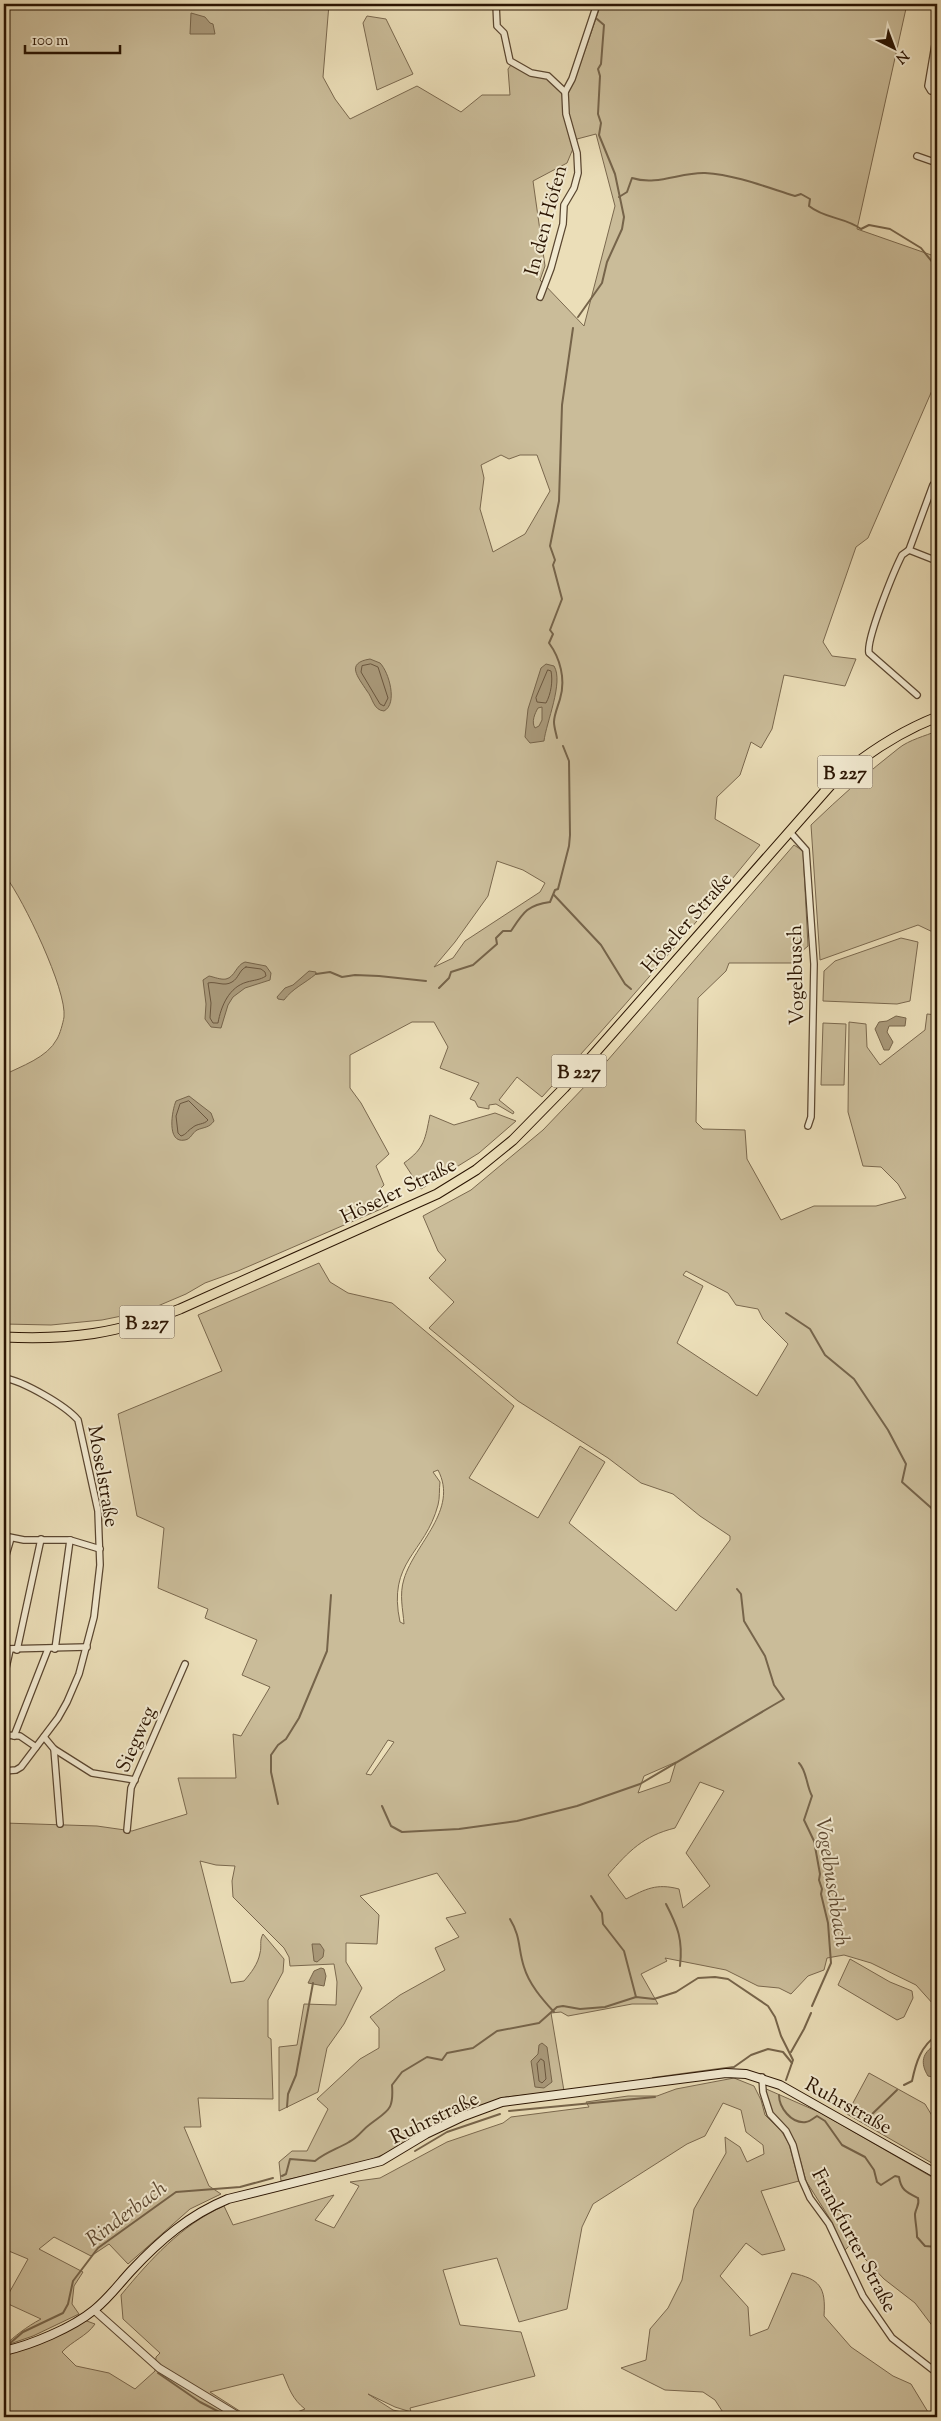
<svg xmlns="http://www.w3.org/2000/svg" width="941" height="2421" font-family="'Sorts Mill Goudy',serif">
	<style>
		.green { fill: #cabc99; stroke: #7a684e; fill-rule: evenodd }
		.water { fill: #a9997a; stroke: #76644a; fill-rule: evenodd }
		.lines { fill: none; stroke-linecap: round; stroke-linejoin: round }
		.shore { stroke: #6a563e; stroke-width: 1 }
		.stream { stroke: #76644a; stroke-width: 2 }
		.minor-casing { stroke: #5a4630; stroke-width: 8 }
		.tertiary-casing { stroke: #5a4630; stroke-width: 9 }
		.secondary-casing { stroke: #2a1402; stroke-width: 10 }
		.primary-casing { stroke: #2a1402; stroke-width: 11 }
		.minor { stroke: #f2ead1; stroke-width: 5.5 }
		.tertiary { stroke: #f2ead1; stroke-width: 7 }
		.secondary { stroke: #f2ead1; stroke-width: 8 }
		.primary { stroke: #ebdeb8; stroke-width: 9 }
		.labels { text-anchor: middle; stroke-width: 4; stroke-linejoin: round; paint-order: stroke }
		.shield { fill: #f2ead1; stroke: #665440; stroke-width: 1 }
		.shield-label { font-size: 19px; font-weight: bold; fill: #2a1402 }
		.street-label { font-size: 20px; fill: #2a1402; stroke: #f2ead1 }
		.water-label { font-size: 21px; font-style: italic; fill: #5d4932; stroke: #f2ead1 }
	</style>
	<rect width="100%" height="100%" fill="#ebdeb8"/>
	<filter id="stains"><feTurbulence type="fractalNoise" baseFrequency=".004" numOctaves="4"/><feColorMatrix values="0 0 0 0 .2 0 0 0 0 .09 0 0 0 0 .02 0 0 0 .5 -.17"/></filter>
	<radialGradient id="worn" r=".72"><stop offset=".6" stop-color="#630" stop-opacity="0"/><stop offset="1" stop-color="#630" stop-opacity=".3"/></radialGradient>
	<g class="green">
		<path d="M4,4H329L323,77L335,99L350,119L417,86L461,112L482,95H510L508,69L511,65L552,77L568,92L575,79L601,4H907L857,229L937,257V379L868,538L856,547L823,642L832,656L856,659L845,686L784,675L772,729L761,748L751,742L740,775L717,797L715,819L760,845C690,931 617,1015 542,1097L517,1077L499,1100L514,1112L513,1114L496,1104L489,1105V1109L478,1107L475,1101L470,1099L479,1083L440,1068L448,1047L434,1022H412L350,1055V1088L361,1103L389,1154L376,1166L384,1185L381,1188L388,1206L238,1271L205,1283L186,1294L146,1311L102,1320L51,1325L4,1324V1075C21,1066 47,1058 57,1039C60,1034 63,1023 64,1017C67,990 23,899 6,877L4,906ZM596,134L615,206L584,326L540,280L545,266L533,181L567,163L577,139ZM501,455L509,459L520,455H537L550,491L525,534L493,552L480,509L484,478L481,465ZM497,861L523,870L545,883L540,892L465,941L453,958L434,967L455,942L488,896Z"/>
		<path d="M367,16L386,19L413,74L377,90L363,23Z"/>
		<path d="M937,731V934L918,925L820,960L811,825C839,798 868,772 899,748C909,740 925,736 937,731Z"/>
		<path d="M794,845L803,851L808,946L801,952L799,963H729L726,971L698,998L696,1122L703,1129L745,1130L747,1159L781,1220L814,1206H876L906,1198L898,1184L881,1167L863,1166L848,1112L849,1022L866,1024L867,1047L880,1065L925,1030L927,1014L937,1015V1943L932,1965L934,2005L916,1985L871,1963L844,1955L827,1958L824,1970L808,1976L791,1994L779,1988L758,1986L726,1970L665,1958L667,1961L641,1974L658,2004H632L568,2016L561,2012L551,2013L564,2091L506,2097L471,2109L426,2129L392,2151L365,2162L281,2181L279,2162L292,2151H307L328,2109L317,2099L360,2059L379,2048V2028L370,2017L400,1995L445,1970L435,1948L459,1937L446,1918L466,1913L437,1873L360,1896L379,1915L377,1944L346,1943V1962L362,1988L344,2024L327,2048L318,2092L279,2111V2047L297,2045L304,2004L336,2005L337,1982L334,1964L290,1966L289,1957L284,1948L233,1897L232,1881L235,1866L216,1865L200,1861L231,1983L244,1981C251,1973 258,1964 260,1953C262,1946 259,1941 263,1934L284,1959L283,1972L268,2000V2037L271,2039L273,2099L198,2098L201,2127H184L209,2186L221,2194L190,2209L128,2264L109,2244L91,2256L54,2237L39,2249L83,2272L74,2286L72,2304L79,2314L33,2336L4,2346C15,2336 26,2327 41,2319L4,2302L28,2259L4,2249V1823L97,1826L132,1831L187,1814L178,1778H236L233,1734L241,1736L270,1687L242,1675L257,1640L205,1618L208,1609L158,1588L164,1528L137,1516L118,1414L222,1371L198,1315L319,1263L330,1282L348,1293L392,1303L514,1406L469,1478L538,1518L580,1446L605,1462L569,1523L676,1611L730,1540V1536L700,1516L673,1494L641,1483L608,1458L518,1401L429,1328L454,1302L429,1278L446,1260L438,1251L423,1216L471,1190L543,1130L588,1083ZM686,1271L728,1293L736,1305L758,1309L763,1319L788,1344L757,1396L677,1343L703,1286L683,1275ZM438,1470C459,1510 415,1543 404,1579C399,1595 403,1609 404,1624L400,1622C387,1561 425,1554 438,1505C440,1498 439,1489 440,1482L433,1472ZM388,1740L394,1742L371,1775L366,1774ZM676,1762L670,1782L638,1793L644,1776ZM700,1782L724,1791L686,1853L710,1886L683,1908L679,1889C656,1883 646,1889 626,1899L608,1875C629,1851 643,1836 675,1828Z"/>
		<path d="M901,938L918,942L910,1001L897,1004L823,1001L824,971L835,961Z"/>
		<path d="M823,1023L846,1024L844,1085H821Z"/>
		<path d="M495,1113L516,1121L479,1153L421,1189L404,1163C425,1148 425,1139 430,1115L454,1125Z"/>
		<path d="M850,1959L890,1982L912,1991L913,1998L904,2017L897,2020L838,1985Z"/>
		<path d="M869,2073L925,2104L937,2124V2166L847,2114Z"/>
		<path d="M734,2078L754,2086L761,2100L765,2115L782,2132L789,2144L799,2181L761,2191L785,2250L762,2255L746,2243L720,2276L748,2307L750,2336L768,2329L792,2273C820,2279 826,2287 824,2316L851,2347L893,2376L911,2384L931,2417H726L715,2400L703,2392L665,2390L621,2368L646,2360L650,2329L668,2308L682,2280L694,2209L726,2153L725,2137L740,2147L747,2162L764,2154L763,2145L746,2132L741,2110L723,2103L705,2136L687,2144L593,2204L582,2227L567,2309L519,2322L497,2258L443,2270L460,2325L521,2332L535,2376L410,2408L411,2412L395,2407L368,2394L393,2410L410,2414L413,2417H284L305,2409C292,2399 289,2388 283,2374L210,2392L249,2417H4V2356L42,2341L84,2320L95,2324C87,2336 72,2341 62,2352L76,2366L109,2373L135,2389L155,2371L156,2357L160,2353L123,2319L121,2295C150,2260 181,2225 224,2206L233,2225L334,2195L315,2220L334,2228L359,2186L350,2182L380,2178L447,2142L503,2123L511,2117L589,2107L586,2102L628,2096H657L676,2089Z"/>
		<path d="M764,2088L821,2113L937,2180V2332L915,2303L884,2279L851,2244L844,2251L832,2222L806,2181L795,2141L772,2112Z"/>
	</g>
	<g class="water">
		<path d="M191,13L205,17L210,23L213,24L215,34H190Z"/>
		<path d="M370,659L380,663C389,672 398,704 384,711C373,710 373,698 367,691C358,677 345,663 370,659Z"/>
		<path d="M546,664L554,666C564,682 546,723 544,741L530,743L525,737L528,709L541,668ZM542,707V720L539,726L535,728C531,722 535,713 538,708Z"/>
		<path d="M245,962L266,966L271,973L270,980L245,988L233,997L228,1005L221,1028L211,1027L205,1019L206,1004L203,980L209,976C214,977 221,980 226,979C235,977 236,965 245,962Z"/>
		<path d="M309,971L316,972V974C304,984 293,988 284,1000L278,999L277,997L285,988L293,985Z"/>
		<path d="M896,1016L906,1018L905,1026H889L887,1032L893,1042L889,1050H884L875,1029L879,1022L887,1021Z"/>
		<path d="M189,1096L211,1113L214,1121C209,1128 204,1127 197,1130C192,1133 191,1139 185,1140C166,1144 172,1110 176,1101Z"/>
		<path d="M312,1944H320L324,1950L323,1957L317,1962L314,1961Z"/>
		<path d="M321,1968L324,1969L326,1976L324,1986L308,1983L314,1971Z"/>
		<path d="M542,2043L547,2047L552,2082L544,2088L535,2087L531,2061L538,2054L539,2045Z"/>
		<path d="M935,2045L937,2046V2078L928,2076C920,2063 922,2053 935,2045Z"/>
	</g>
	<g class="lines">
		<g class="shore">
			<path d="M371,664L378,667L388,698L384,706L380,704L361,672L362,666Z"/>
			<path d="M548,670L551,671C553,681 551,694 546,703L537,702L536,698Z"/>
			<path d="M246,967L261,969L265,972L266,976C260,980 254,980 247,982C229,987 221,1006 218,1023H213L210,1018L211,1003L208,983C216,981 224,987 232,982C239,978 239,970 246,967Z"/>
			<path d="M189,1101L208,1120C204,1125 197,1123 192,1128C187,1131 187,1134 181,1136L178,1133L176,1116L180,1104Z"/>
			<path d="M541,2059L544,2061L546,2079L542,2083L539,2081L537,2064Z"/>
		</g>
		<g class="stream">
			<path d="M619,197L627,192L632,178C657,186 681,172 705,173C736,175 766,187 795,196L801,194L810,199L809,206C825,219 845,217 861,229L869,225L890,229L921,248L937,268"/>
			<path d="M578,317L602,283L607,262L622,229L624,217L615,174L599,135L601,123L598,114L600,76L598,69L601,64L604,25L597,19"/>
			<path d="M557,738C556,733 554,727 554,722C554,715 558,706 560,699C566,679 560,658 549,643L553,634L550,630L562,599L553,565L555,560L550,546L559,501L562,405L573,328"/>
			<path d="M554,895L601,945L625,984L631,989"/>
			<path d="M316,974L330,972L342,977L355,975L379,976L426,981"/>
			<path d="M439,988L449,978L451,972L473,965L497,944L496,938L503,931H511C523,913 527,905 550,902L555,890L558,889L569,846L570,835L569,761L563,746"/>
			<path d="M786,1313L810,1329L825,1355L854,1379L888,1430L906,1464L902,1482L937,1513"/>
			<path d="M799,1763C807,1771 806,1785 812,1796L804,1820L814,1841L820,1874L819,1880L822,1889L821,1894L828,1923L831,1963L812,2006"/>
			<path d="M278,1804L271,1772V1755L278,1745L286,1739L299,1718L327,1651L331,1595"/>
			<path d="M382,1806L391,1826L402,1832L459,1829L517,1821L577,1806L640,1784L772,1706L784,1699L774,1685L765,1656L744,1621L741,1594L737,1589"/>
			<path d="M591,1896L602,1913L603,1924L624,1951L636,1997"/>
			<path d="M666,1904C678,1927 683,1940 680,1966"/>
			<path d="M510,1919C521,1937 518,1949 524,1967C529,1984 542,1999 554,2012"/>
			<path d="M791,2052L804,2029L811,2013"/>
			<path d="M653,2078L734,2067L751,2055L768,2049L783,2052L792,2063"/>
			<path d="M904,2085L912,2081C916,2062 921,2046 937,2035"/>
			<path d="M779,2095C779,2107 791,2124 806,2122C809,2122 814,2118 817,2116L825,2121L842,2145L865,2157L874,2170L877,2182L881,2185L895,2176L899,2177C901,2190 906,2192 918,2198C920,2205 916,2207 915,2214C915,2221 917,2229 917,2237L925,2246L937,2247"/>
			<path d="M287,2107L288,2094L296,2075L313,1983"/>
			<path d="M509,2111L655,2097"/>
			<path d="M867,2119L897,2090"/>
			<path d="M415,2151L447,2132L500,2114"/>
			<path d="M282,2176L286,2174L290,2159L315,2161C326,2152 337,2149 349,2142C359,2137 362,2130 369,2125C388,2110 394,2111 392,2085L402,2072L427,2057L442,2060L447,2053L473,2048L497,2031L539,2023L557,2007L563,2006L580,2009L605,2007L636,1997L654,1999L676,1992L698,1978L715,1977L728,1979L768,2006L775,2017L781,2036L793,2060L786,2080"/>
			<path d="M9,2344L23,2332L63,2313L68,2304L73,2281L98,2248L176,2192L240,2187L273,2178"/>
			<path d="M158,2373L200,2402L229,2417"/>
		</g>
		<g class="minor-casing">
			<g id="minor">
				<path d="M496,4L497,26L504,33L510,61L531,73L548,76L565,92"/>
				<path d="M937,33L928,86L931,91L937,93"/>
				<path d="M917,156L937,163"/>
				<path d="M540,297L551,268L563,224L564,205L574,188L578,173L577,153L566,114L565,92L572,79L597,4"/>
				<path d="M909,550L933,485"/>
				<path d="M917,695L869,653C866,639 894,571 902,555L909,550L937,561"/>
				<path d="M789,831L806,850L814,964L811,1117L808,1126"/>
				<path d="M4,1378C23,1381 65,1405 78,1420L98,1511L100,1565L94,1617L79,1674L67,1702L58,1718L21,1767L16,1770L4,1771"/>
				<path d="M4,1536L24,1540H70L100,1549"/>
				<path d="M4,1562L11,1538"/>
				<path d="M4,1649L87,1647"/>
				<path d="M55,1649L70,1540"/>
				<path d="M17,1650L41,1539"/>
				<path d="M4,1677L10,1650"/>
				<path d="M4,1735L20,1736L36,1747"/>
				<path d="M14,1736L48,1649"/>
				<path d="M44,1737L54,1749L92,1773L135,1780"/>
				<path d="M54,1749L60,1824"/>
				<path d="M127,1830L131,1788L185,1664"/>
				<path d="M762,2077L763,2092L770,2114L786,2131L793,2145L802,2180L810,2198L829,2224L863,2296L892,2338L937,2373"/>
			</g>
		</g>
		<g class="tertiary-casing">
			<path id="tertiary" d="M94,2310L159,2368L240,2417"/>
		</g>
		<g class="secondary-casing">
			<path id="secondary" d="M4,2351C31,2345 72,2328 94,2310C108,2299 119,2284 131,2271C160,2240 189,2215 228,2199L381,2161L426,2134L464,2116L502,2102L726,2073L746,2074L780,2085L937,2174"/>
		</g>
		<g class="primary-casing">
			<path id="primary" d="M4,1337C72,1340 116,1334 180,1309L437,1194L476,1170L513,1140L564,1088L835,780C867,753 899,732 937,717"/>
		</g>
		<use href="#minor" class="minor"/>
		<use href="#tertiary" class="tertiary"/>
		<use href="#secondary" class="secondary"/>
		<use href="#primary" class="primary"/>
	</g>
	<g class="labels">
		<g class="shield">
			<rect x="817.5" y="755.5" width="55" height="33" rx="4"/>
			<rect x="551.5" y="1054.5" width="55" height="33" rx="4"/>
			<rect x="119.5" y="1305.5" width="55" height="33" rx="4"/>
		</g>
		<g class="shield-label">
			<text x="845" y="779">B 227</text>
			<text x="579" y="1078">B 227</text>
			<text x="147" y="1329">B 227</text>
		</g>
		<g class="street-label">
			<text transform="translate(545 220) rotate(-75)" y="7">In den Höfen</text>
			<text transform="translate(686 922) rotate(-49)" y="7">Höseler Straße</text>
			<text transform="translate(795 975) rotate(-91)" y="7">Vogelbusch</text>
			<text transform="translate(398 1190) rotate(-26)" y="7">Höseler Straße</text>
			<text transform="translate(104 1476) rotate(80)" y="7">Moselstraße</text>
			<text transform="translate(135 1739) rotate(-66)" y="7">Siegweg</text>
			<text transform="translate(849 2105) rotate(29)" y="7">Ruhrstraße</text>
			<text transform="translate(434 2117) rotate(-26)" y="7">Ruhrstraße</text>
			<text transform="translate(855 2240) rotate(62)" y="7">Frankfurter Straße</text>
		</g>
		<g class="water-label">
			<text transform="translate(833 1882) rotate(81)" y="7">Vogelbuschbach</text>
			<text transform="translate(126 2213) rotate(-37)" y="7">Rinderbach</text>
		</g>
	</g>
	<rect width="941" height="2421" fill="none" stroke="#ebdeb8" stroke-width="20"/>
	<rect x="5" y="5" width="931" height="2411" fill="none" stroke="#2a1402" stroke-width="2.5"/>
	<rect x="10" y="10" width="921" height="2401" fill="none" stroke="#2a1402"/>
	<g transform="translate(894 48) rotate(138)" stroke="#f2ead1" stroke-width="4" paint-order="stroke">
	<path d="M0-4L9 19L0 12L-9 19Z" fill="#2a1402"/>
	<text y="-8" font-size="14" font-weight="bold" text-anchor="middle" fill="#2a1402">N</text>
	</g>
	<path d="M25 45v8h95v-8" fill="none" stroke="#2a1402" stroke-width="2.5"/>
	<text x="32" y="45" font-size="15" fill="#2a1402" stroke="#f2ead1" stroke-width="4" paint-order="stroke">100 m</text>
	<rect width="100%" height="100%" filter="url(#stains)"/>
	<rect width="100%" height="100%" fill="url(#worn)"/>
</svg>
